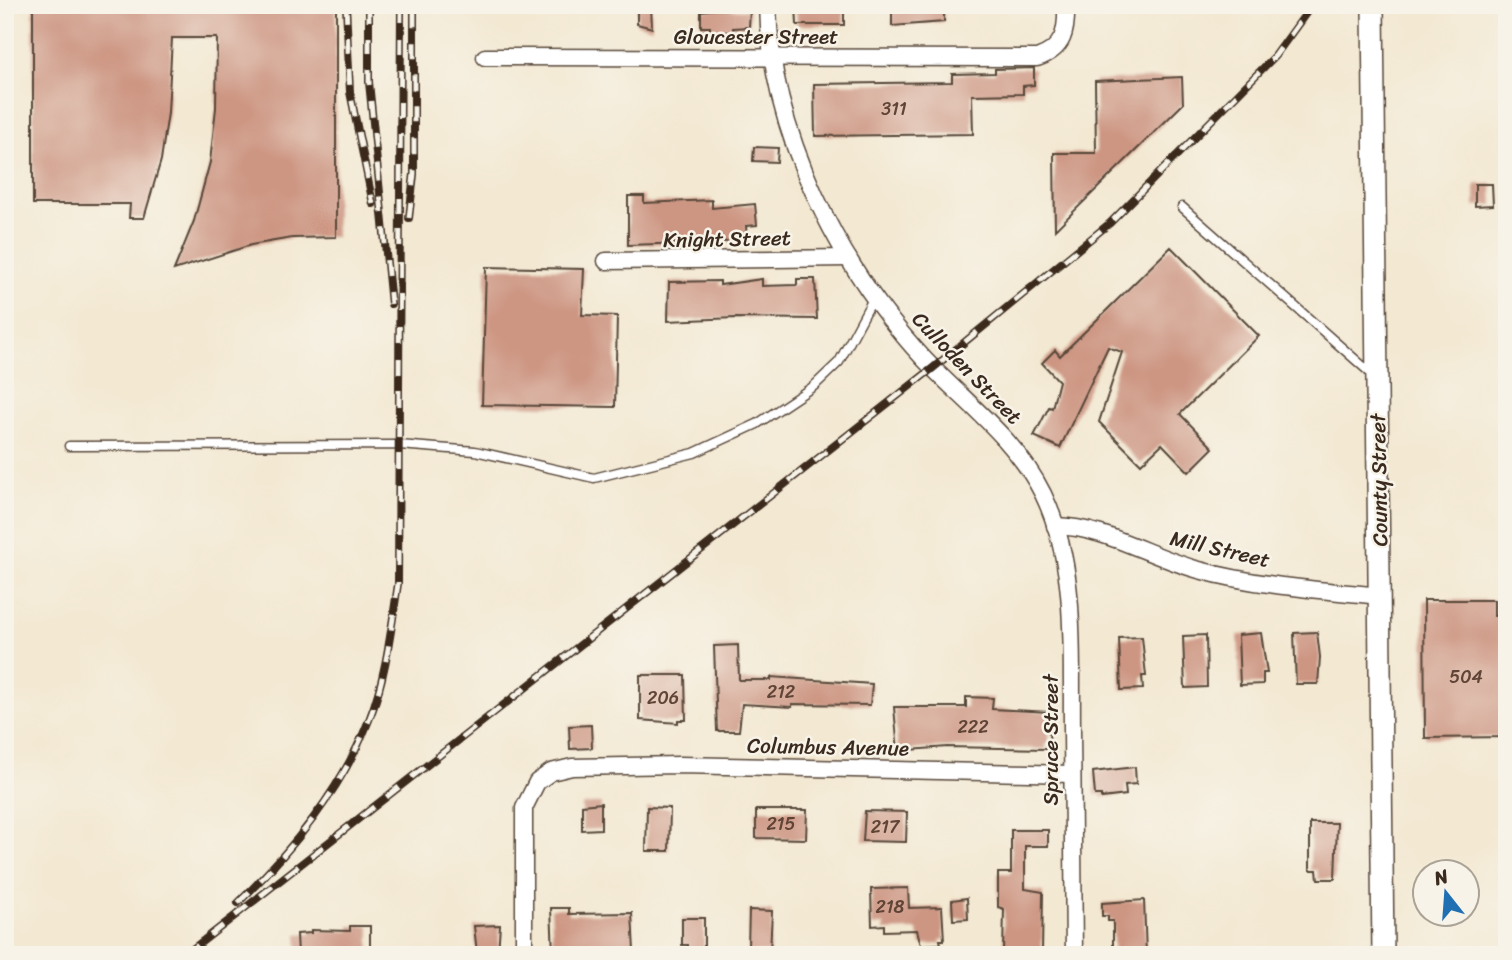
<svg xmlns="http://www.w3.org/2000/svg" width="1512" height="960" font-family="Sriracha,sans-serif">
	<style>
		.building { fill: #cd9683 }
		.lines { fill: none; stroke-linecap: round; stroke-linejoin: round }
		.lane-casing { stroke: #574639; stroke-width: 11 }
		.street-casing { stroke: #574639; stroke-width: 19 }
		.secondary-casing { stroke: #574639; stroke-width: 24 }
		.lane { stroke: #fff; stroke-width: 8 }
		.street { stroke: #fff; stroke-width: 16 }
		.secondary { stroke: #fff; stroke-width: 21 }
		.rail-casing { stroke: #3b2a1e; stroke-width: 8 }
		.rail { stroke: #f7f3e8; stroke-width: 5; stroke-dasharray: 16; stroke-linecap: butt }
		.labels { text-anchor: middle; stroke-width: 5; stroke-linejoin: round; paint-order: stroke }
		.number-label { font-size: 18px; fill: #604537 }
		.street-label { font-size: 21px; fill: #3b2a1e; stroke: #f7f3e8 }
	</style>
	<rect width="100%" height="100%" fill="#f7f3e8"/>
	<filter id="ink" filterUnits="userSpaceOnUse"><feTurbulence type="fractalNoise" baseFrequency=".0143" numOctaves="2"/><feDisplacementMap in="SourceGraphic" scale="14" xChannelSelector="R" yChannelSelector="G"/><feConvolveMatrix kernelMatrix="1 2 1 2 8 2 1 2 1" color-interpolation-filters="sRGB"/></filter>
	<filter id="wash" filterUnits="userSpaceOnUse"><feTurbulence type="fractalNoise" baseFrequency=".00686" numOctaves="4" result="noise"/><feDisplacementMap in="SourceGraphic" scale="28" xChannelSelector="R" yChannelSelector="G"/><feGaussianBlur stdDeviation="1.57" result="paint"/><feColorMatrix in="noise" values="0 0 0 0 0 0 0 0 0 0 0 0 0 0 0 0 0 1.4 0 .05"/><feComposite in="paint" operator="in"/></filter>
	<g filter="url(#wash)">
		<rect width="100%" height="100%" fill="#f3e8d2"/>
		<g id="blocks">
			<g class="building">
				<path d="M33,5H336V237L292,238L251,245L174,270L194,221L210,162L216,108L217,38H172L168,113L161,160L144,218H129L130,204H33Z"/>
				<path d="M637,5H651L652,28L637,24Z"/>
				<path d="M796,5H844V25H797Z"/>
				<path d="M892,5H944V22L892,26Z"/>
				<path d="M718,9L750,10L749,27L733,28V32H710V27H701V11Z"/>
				<path d="M1034,68V85L1023,86V94L972,95L973,134L815,136L814,84L952,82V74L995,73V69Z"/>
				<path d="M1182,77L1183,104L1055,230L1054,153H1096L1095,81Z"/>
				<path d="M754,147L778,148L777,162L753,161Z"/>
				<path d="M1475,184H1492L1493,205L1475,206Z"/>
				<path d="M628,196H644V203L712,200V208L755,204L757,225L746,226L747,241L628,245Z"/>
				<path d="M1171,247L1259,336L1180,414L1213,448L1189,472L1162,444L1141,464L1099,422L1122,352L1108,347L1060,448L1034,436L1049,407L1052,408L1059,381L1042,363L1055,350L1060,356Z"/>
				<path d="M486,267L584,269L582,315L617,316L615,407L482,405Z"/>
				<path d="M762,279V286L797,285V279H815L817,319L735,318L668,321L669,282L720,281V285Z"/>
				<path d="M1424,600H1494V616H1507V737L1425,738Z"/>
				<path d="M1317,632L1320,657L1318,684H1296L1294,633Z"/>
				<path d="M1261,633L1267,673H1263V684L1240,685L1238,635Z"/>
				<path d="M1206,635L1207,687L1185,688L1183,636Z"/>
				<path d="M1142,637L1146,676H1142L1143,689L1121,690L1119,638Z"/>
				<path d="M738,645L739,680H771V677L872,684L870,705L792,704V707L742,704L739,731H717L714,646Z"/>
				<path d="M640,675H685L686,720H678V723L640,720Z"/>
				<path d="M966,697L993,698L992,709L1050,712L1049,744H1046V749L947,747L898,751L894,707H966Z"/>
				<path d="M591,725L592,748L570,749L569,726Z"/>
				<path d="M1135,767L1136,784L1125,785L1126,795L1101,798V795H1095L1093,772Z"/>
				<path d="M601,803V829L582,830V805Z"/>
				<path d="M647,807L670,808L669,851H646Z"/>
				<path d="M756,810H807L806,839L756,838Z"/>
				<path d="M865,811L907,812L906,842L863,841Z"/>
				<path d="M1310,823H1337L1335,879H1318L1317,870H1310Z"/>
				<path d="M1011,830H1048V846H1025V889L1043,892L1042,952H1003L1004,909L998,907V873H1011Z"/>
				<path d="M908,888L909,908L942,907L944,940H940L941,944L921,945L917,930L884,931V925L872,926L871,889Z"/>
				<path d="M967,898L968,919L953,920L952,900Z"/>
				<path d="M1144,900L1146,955H1113V921H1108V916H1102V903Z"/>
				<path d="M551,908H569V914L632,913L634,952L553,953Z"/>
				<path d="M749,910L772,911L770,952H750L748,948Z"/>
				<path d="M682,918H704V952H688V945H682Z"/>
				<path d="M500,925L498,953H477L474,926Z"/>
				<path d="M350,926H370V954L298,955L297,934L311,933V930L350,931Z"/>
			</g>
		</g>
	</g>
	<g filter="url(#ink)">
		<use href="#blocks" fill-opacity="0" stroke="#574639" stroke-width="2"/>
		<g class="lines">
			<g class="lane-casing">
				<g id="lane">
					<path d="M1182,207L1374,376"/>
					<path d="M69,446L399,445L475,451L594,478L694,453L757,424L814,386L839,362L874,297"/>
				</g>
			</g>
			<g class="street-casing">
				<g id="street">
					<path d="M768,5C770,132 839,268 925,360C967,404 1015,438 1043,494C1078,566 1071,650 1072,728C1073,803 1073,879 1074,955"/>
					<path d="M485,57L1037,58C1064,49 1067,31 1066,5"/>
					<path d="M606,261L848,258"/>
					<path d="M1055,526C1106,527 1150,557 1199,570C1257,586 1320,590 1380,596"/>
					<path d="M524,955V808L537,782L551,772L572,767L680,765L1072,774"/>
				</g>
			</g>
			<g class="secondary-casing">
				<path id="secondary" d="M1373,5L1383,955"/>
			</g>
			<use href="#lane" class="lane"/>
			<use href="#street" class="street"/>
			<use href="#secondary" class="secondary"/>
			<g class="rail-casing">
				<g id="rail">
					<path d="M346,5L350,92L373,204"/>
					<path d="M369,5V82L391,304"/>
					<path d="M409,218L414,174V5"/>
					<path d="M238,903C292,850 341,791 369,720C386,677 391,630 398,584L401,5"/>
					<path d="M185,955L933,368L1110,223L1275,56L1312,5"/>
				</g>
			</g>
			<use href="#rail" class="rail"/>
		</g>
	</g>
	<g class="labels">
		<g class="number-label">
			<text x="894" y="115">311</text>
			<text x="1466" y="683">504</text>
			<text x="781" y="698">212</text>
			<text x="663" y="704">206</text>
			<text x="973" y="733">222</text>
			<text x="781" y="830">215</text>
			<text x="885" y="833">217</text>
			<text x="890" y="913">218</text>
		</g>
		<g class="street-label">
			<text x="756" y="44">Gloucester Street</text>
			<text transform="translate(727 239) rotate(-1)" y="7">Knight Street</text>
			<text transform="translate(967 368) rotate(46)" y="7">Culloden Street</text>
			<text transform="translate(1379 480) rotate(-91)" y="7">County Street</text>
			<text transform="translate(1220 549) rotate(13)" y="7">Mill Street</text>
			<text transform="translate(1051 740) rotate(-90)" y="7">Spruce Street</text>
			<text transform="translate(828 747) rotate(1)" y="7">Columbus Avenue</text>
		</g>
	</g>
	<rect width="1512" height="960" fill="none" stroke="#f7f3e8" stroke-width="28"/>
	<g transform="translate(1446 893) rotate(343)"><circle r="33" fill="#f7f3e8" stroke="#aca397" stroke-width="2"/>
	<path d="M0-5L12 26L0 18L-12 26Z" fill="#1f6fb2"/>
	<text y="-10" font-size="19" font-weight="bold" text-anchor="middle" fill="#3b2a1e">N</text>
	</g>
</svg>
